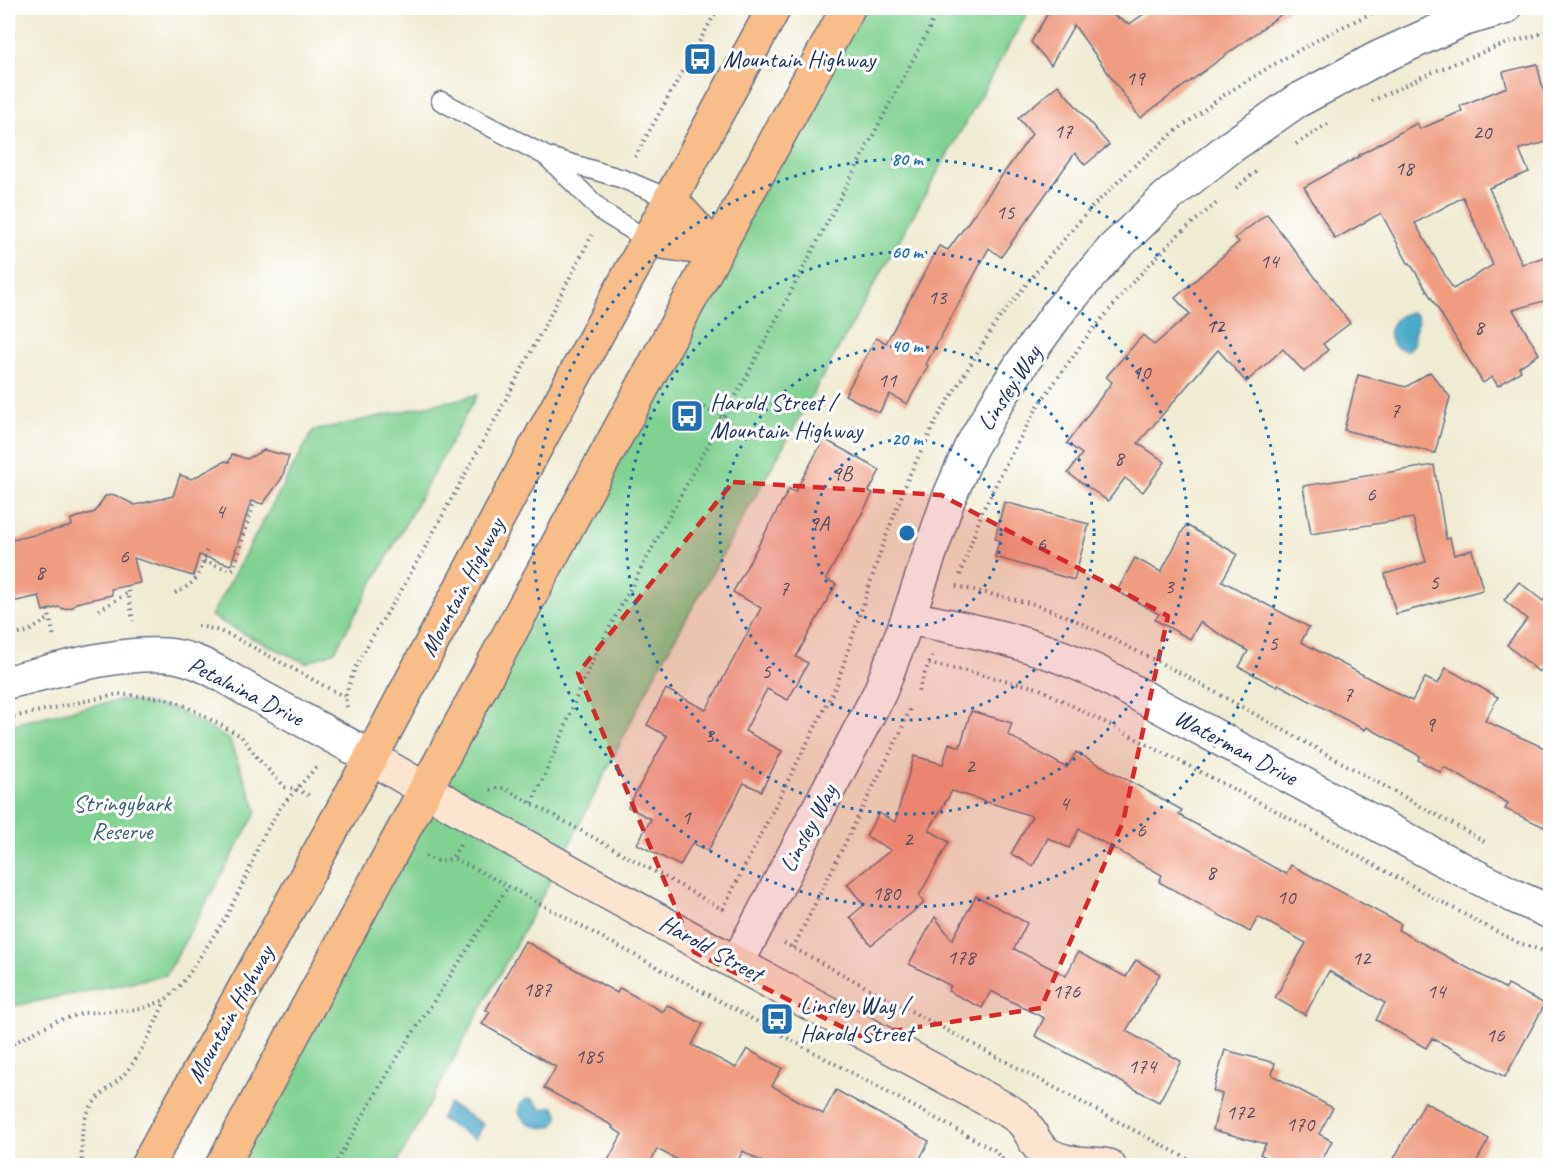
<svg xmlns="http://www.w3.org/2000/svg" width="1558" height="1173" font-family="Caveat,sans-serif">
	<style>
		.green { fill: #80d293; stroke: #4e8078; stroke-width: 1.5 }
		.water { fill: #4aaac9; stroke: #326c94; stroke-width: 1.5 }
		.building { fill: #f09c81; fill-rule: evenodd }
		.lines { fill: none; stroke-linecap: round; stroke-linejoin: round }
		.lane-casing { stroke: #667187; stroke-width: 21 }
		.street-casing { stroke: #667187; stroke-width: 36 }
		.secondary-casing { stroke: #667187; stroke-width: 36 }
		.primary-casing { stroke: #667187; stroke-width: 36 }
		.path { stroke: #667187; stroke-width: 4; stroke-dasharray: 1.5 4.5; stroke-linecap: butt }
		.lane { stroke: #fff; stroke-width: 18 }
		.street { stroke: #fff; stroke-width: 33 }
		.secondary { stroke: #fce5d0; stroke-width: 33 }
		.primary { stroke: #f8bd89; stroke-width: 33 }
		.marked { fill: #d62828; fill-opacity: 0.2; stroke: #d62828; stroke-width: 4.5; stroke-dasharray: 12 8; stroke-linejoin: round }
		.ring { fill: none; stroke: #1f6fb2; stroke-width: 3; stroke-dasharray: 3 6 }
		.labels { text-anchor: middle; stroke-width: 6; stroke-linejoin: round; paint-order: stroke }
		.number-label { font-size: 21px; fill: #504a67 }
		.poi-label { font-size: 24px; fill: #1b2f5e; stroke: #fff; text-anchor: start }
		.street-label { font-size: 24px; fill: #1b2f5e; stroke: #fff }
		.park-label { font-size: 24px; fill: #39606e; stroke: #fff }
		.centre { fill: #1f6fb2; stroke: #fff; stroke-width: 3 }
		.ring-label { font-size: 18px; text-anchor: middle; font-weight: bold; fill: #1f6fb2; stroke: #fff; stroke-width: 6; stroke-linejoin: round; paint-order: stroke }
	</style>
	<rect width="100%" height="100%" fill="#fff"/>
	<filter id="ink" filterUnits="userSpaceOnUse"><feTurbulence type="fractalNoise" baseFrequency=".0167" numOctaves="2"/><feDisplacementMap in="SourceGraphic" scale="12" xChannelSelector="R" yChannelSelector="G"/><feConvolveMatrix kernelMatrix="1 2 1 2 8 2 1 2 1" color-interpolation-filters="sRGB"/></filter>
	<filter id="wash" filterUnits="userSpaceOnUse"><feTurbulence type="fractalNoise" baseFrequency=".008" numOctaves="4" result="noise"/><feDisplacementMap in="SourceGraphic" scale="24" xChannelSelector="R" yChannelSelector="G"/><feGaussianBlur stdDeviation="1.35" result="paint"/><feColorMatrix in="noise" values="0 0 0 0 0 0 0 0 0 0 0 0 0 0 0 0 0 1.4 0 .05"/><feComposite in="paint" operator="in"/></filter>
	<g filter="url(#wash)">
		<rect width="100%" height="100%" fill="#f0ebd3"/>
		<g class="green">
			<path d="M848,8H1030L654,676L559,865L396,1165L227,1166Z"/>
			<path d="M477,395L335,651L306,663L252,638L211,616L313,431Z"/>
			<path d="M123,700L174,709L229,739L257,811L166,975L8,1007V725L85,707Z"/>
		</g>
		<g class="water">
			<path d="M1408,313H1412L1417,316L1418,323L1414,333V345L1408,350C1383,350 1384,319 1408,313Z"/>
			<path d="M527,1099H532L542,1109L552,1106C556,1109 559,1111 558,1117C554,1142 498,1116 527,1099Z"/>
			<path d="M449,1104L483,1124L475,1139L440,1119Z"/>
		</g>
		<g id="blocks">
			<g class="building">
				<path d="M1051,8H1100L1129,24L1153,8H1290L1140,118L1074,25L1051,65L1031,42Z"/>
				<path d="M1537,64L1545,97L1551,96V141L1519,149L1529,172L1489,188L1522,264L1551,255V299L1513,310L1539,354L1519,367L1521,371L1498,386L1492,377L1483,383L1410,263H1408L1381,213L1335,239L1304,187L1360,156L1359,155L1417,123L1420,129L1462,111L1460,106L1507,87L1503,72ZM1463,197L1493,265L1453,289L1415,223Z"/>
				<path d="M1058,85L1109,145L1085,165L1075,153L1001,257L989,248L926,364L928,366L907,404L890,394L879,413L845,395L876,338L886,343L939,246L948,250L1032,134L1018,118Z"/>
				<path d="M1267,214L1350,323L1323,344L1328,350L1304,372L1283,349L1246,382L1218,350L1138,443L1165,462L1143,492L1125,478L1108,501L1068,473L1082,454L1067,443L1112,382L1106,377L1143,335L1154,345L1190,314L1175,298L1239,242L1235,238Z"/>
				<path d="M1430,372L1450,397L1435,453L1344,430L1358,375L1406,387Z"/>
				<path d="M824,439L880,470L869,491L873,493L826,579L836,584L796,657L808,663L788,700L767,689L745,731L782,751L761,791L744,783L708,851L692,843L680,866L637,844L651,819L628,807L667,736L647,725L666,689L706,710L761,608L733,592L789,489L795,492Z"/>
				<path d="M264,450L289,456L282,478L263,504L251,501L231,565L199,555L193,576L134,558L140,583L111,589L112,595L76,603L73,607L64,609L59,607L43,611L39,596L8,603V541L72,526L71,519L95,512L105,496L115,495L135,505L173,496L180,475L192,479L225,461L229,462L232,454L247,459Z"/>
				<path d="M1434,465L1446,539L1450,538L1454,555L1472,550L1483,590L1396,614L1385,574L1426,562L1413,518L1311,534L1303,486Z"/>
				<path d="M1004,502L1089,524L1074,580L995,557L999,540L995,539Z"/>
				<path d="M1186,525L1237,554L1222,581L1309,627L1301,642L1412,701L1425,678L1438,684L1446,668L1498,697L1485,721L1551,751V830L1505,809L1508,803L1444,767L1440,772L1418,760L1420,756L1367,727L1365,730L1278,684L1277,687L1239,667L1248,651L1200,622L1190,639L1155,620L1159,614L1117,591L1135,558L1161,572Z"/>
				<path d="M1519,582L1543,601L1551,591V659L1539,672L1507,645L1527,619L1504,600Z"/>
				<path d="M971,711L1012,723L1008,735L1067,768L1076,752L1182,810L1179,815L1286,874L1291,865L1401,924L1398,930L1506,989L1508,985L1545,1004L1505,1077L1432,1038L1426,1048L1376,1020L1385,1003L1329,971L1305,1015L1275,998L1306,943L1258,917L1250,932L1159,882L1162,875L1079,829L1069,848L1048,838L1033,866L1011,854L1032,816L952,791L929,830L949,842L919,896L924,903L871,945L850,917L864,905L847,884L891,850L866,836L879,813L895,822L914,756L943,764L949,743L960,747Z"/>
				<path d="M976,896L1027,923L1014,949L1066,976L1078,952L1126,977L1136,960L1160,974L1126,1031L1181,1061L1159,1102L1035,1036L1044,1018L991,991L982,1008L948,991L951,986L909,964L935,917L952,940Z"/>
				<path d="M525,941L617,993L620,988L663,1012L667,1005L703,1024L692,1045L736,1068L747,1049L782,1068L772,1086L823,1114L836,1090L929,1141L916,1166H769L743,1151L735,1166H689L657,1149L649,1166H605L622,1134L612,1128L613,1126L544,1088L556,1067L482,1024L490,1012L486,1010Z"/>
				<path d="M1225,1050L1275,1063L1272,1075L1333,1108L1319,1134L1332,1141L1319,1166H1281L1260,1154L1266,1144L1213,1130L1222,1094L1213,1091Z"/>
				<path d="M1425,1102L1489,1139L1474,1166H1390Z"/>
			</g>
		</g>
	</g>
	<g filter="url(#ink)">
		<use href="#blocks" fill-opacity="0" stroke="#667187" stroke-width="1.5"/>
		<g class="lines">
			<g class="lane-casing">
				<g id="lane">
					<path d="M441,101L546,156L623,179L670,199"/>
					<path d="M547,157L604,213L648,240"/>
				</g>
			</g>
			<g class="street-casing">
				<g id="street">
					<path d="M908,618C976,630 1034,643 1097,672L1438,857L1516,897L1550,912"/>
					<path d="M8,682C59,670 112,652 166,655C199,657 229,680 257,695C295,716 333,736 370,757"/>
					<path d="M737,963L880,692L908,618L948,500L970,449L994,407L1022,363L1060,310L1113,249L1167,197L1229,148L1295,102L1378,58L1462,20L1504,8"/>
				</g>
			</g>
			<g class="secondary-casing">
				<path id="secondary" d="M370,757C577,879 790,992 1001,1107C1009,1111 1018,1116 1024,1123C1032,1133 1035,1146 1046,1153C1064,1166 1088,1162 1109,1166"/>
			</g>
			<g class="primary-casing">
				<g id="primary">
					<path d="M670,199L716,250"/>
					<path d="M648,240L716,250"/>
					<path d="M147,1166L358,782L526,465L774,8"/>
					<path d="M222,1166C432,780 638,393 848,8"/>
				</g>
			</g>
			<g class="path">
				<path d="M1372,101L1426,75L1493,48L1550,31"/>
				<path d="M1296,144L1328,124"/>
				<path d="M635,157L718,8"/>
				<path d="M1236,188L1258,170"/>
				<path d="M684,421L692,407L698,404L723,418"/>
				<path d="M204,561L227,569L231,570L234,568L254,502"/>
				<path d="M960,575L982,512L1010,456L1038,406L1086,338L1131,284L1179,234L1218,202"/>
				<path d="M127,585L133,621"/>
				<path d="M956,586L1034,604L1073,619L1186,676L1487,843"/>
				<path d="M175,593C200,581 200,574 207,548"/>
				<path d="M48,610L54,637"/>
				<path d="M99,610L128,593"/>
				<path d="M198,626C224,629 248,645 271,657C296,670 320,684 345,697"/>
				<path d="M19,634L29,631L50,618"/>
				<path d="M929,664L966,671L1038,688L1276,811L1482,924L1519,943L1550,953"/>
				<path d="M918,691L932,655"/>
				<path d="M347,707L345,697L355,668L376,630L400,593L503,405L592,235"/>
				<path d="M8,718L118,694L163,698L180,703L241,736L260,761L285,787L296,789L312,797"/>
				<path d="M490,790L497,788H504L724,910"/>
				<path d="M532,803L561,738L581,685L605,636L692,474L744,381L929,29L938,8"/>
				<path d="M460,845L452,858L476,869L994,1150L1003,1160L1004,1166"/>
				<path d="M425,856C435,861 441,863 452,858"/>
				<path d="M723,909L837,684L882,547L909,476L936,421L997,321L1046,260L1092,207L1132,168L1172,134L1224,95L1271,66L1330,33L1382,8"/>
				<path d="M784,943L1201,1166"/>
				<path d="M793,948L900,733L910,709"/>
				<path d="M8,1046L56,1021L84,1013L141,1009L165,1000L174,992L187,977L226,917L247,875L260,842L280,808L318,765"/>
				<path d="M81,1166C83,1150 80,1134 85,1119C94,1093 116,1087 130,1067C145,1047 155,1024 165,1001"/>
				<path d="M334,1166L393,1064L508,887"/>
			</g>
			<use href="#lane" class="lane"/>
			<use href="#street" class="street"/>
			<use href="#secondary" class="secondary"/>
			<use href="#primary" class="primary"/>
		</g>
	</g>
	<path class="marked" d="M733,482L941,495L1168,616L1123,822L1041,1008L860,1036L694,952L578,673Z"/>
	<g class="ring">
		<circle cx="907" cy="533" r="94"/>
		<circle cx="907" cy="533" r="187"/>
		<circle cx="907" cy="533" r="281"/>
		<circle cx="907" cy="533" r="374"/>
	</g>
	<defs>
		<g id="bus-square" transform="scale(1.725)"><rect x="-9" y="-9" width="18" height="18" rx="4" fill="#1f6fb2" stroke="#fff"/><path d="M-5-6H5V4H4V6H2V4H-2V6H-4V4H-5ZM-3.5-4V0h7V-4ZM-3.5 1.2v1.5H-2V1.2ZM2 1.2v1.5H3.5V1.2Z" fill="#fff"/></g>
	</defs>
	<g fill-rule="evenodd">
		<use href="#bus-square" x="700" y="59"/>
		<use href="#bus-square" x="687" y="416"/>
		<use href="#bus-square" x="777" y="1019"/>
	</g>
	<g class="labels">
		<g class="number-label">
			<text x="1135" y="85">19</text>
			<text x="1063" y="138">17</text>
			<text x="1482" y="139">20</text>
			<text x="1404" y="175">18</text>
			<text x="1005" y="219">15</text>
			<text x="1269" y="268">14</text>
			<text x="937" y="304">13</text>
			<text x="1215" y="333">12</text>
			<text x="1479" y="334">8</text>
			<text x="1141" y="379">10</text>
			<text x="887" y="387">11</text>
			<text x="1395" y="417">7</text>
			<text x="1119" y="465">8</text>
			<text x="842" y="480">9B</text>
			<text x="1371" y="501">6</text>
			<text x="220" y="518">4</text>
			<text x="819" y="530">9A</text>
			<text x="1041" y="551">6</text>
			<text x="124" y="563">6</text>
			<text x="40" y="579">8</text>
			<text x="1434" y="589">5</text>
			<text x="1169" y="593">3</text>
			<text x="784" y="595">7</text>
			<text x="1273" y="650">5</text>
			<text x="766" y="678">5</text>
			<text x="1348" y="701">7</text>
			<text x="1430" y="731">9</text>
			<text x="709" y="742">3</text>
			<text x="970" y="773">2</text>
			<text x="1064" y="810">4</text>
			<text x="686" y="824">1</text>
			<text x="1141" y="837">6</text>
			<text x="908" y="846">2</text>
			<text x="1211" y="879">8</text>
			<text x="886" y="900">180</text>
			<text x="1286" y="904">10</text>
			<text x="961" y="964">178</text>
			<text x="1361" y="965">12</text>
			<text x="537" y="996">187</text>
			<text x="1066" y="998">176</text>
			<text x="1436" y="998">14</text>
			<text x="1495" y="1042">16</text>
			<text x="589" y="1063">185</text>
			<text x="1142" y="1073">174</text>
			<text x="1240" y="1119">172</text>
			<text x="1300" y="1131">170</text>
		</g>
		<g class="poi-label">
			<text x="723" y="67">Mountain Highway</text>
			<text x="710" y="410">Harold Street /<tspan x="710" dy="28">Mountain Highway</tspan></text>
			<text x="800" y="1013">Linsley Way /<tspan x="800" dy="28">Harold Street</tspan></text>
		</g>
		<g class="street-label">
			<text transform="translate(1009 388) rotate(-57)" y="8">Linsley Way</text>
			<text transform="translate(462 587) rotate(-62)" y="8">Mountain Highway</text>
			<text transform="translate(246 691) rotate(27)" y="8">Petalnina Drive</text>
			<text transform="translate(1236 747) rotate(28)" y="8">Waterman Drive</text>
			<text transform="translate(808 828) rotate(-62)" y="8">Linsley Way</text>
			<text transform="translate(711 948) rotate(29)" y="8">Harold Street</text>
			<text transform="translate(230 1014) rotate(-61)" y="8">Mountain Highway</text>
		</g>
		<g class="park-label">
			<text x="122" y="811">Stringybark<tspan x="122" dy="28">Reserve</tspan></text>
		</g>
	</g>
	<circle cx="907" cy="533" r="9" class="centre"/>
	<g class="ring-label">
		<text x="907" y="165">80 m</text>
		<text x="907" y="258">60 m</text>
		<text x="907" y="352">40 m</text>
		<text x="907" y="445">20 m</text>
	</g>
	<rect width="1558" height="1173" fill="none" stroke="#fff" stroke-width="30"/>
</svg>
